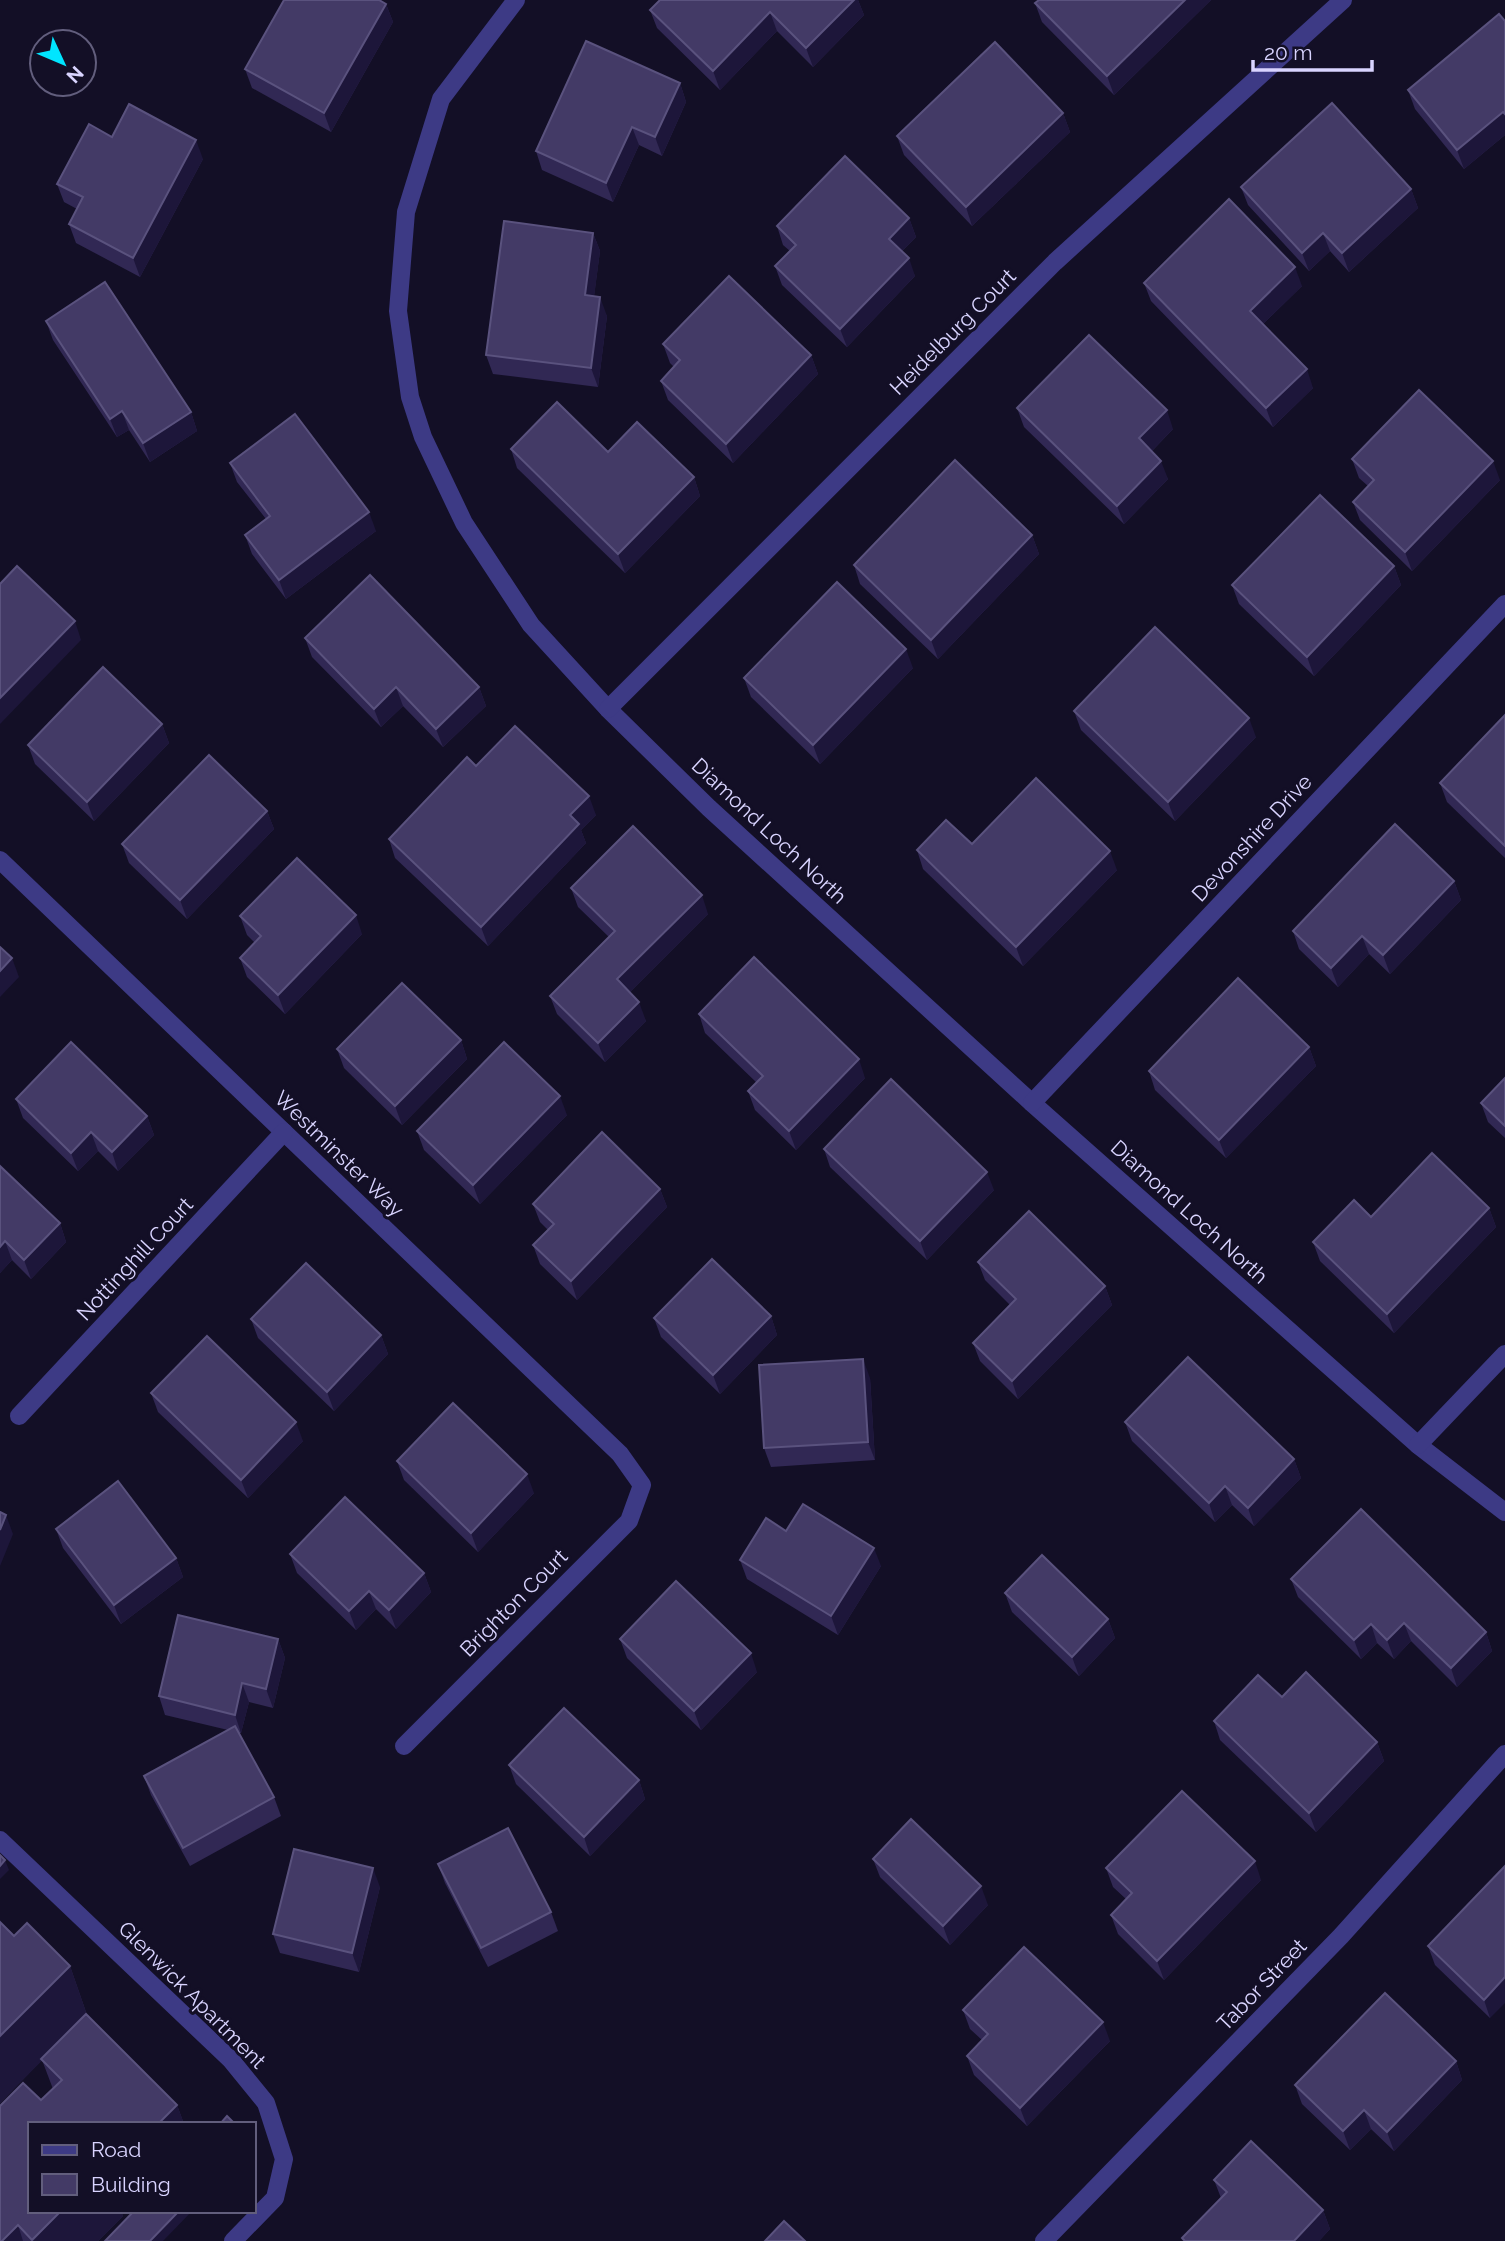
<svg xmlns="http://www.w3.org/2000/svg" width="1505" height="2241" font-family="Raleway,sans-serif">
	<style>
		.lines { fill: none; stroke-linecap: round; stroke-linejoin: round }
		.minor { stroke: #3d3a85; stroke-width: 18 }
		.wall { fill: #312854 }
		.shaded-wall { fill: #1d163a }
		.building { fill: #433a66; stroke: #5a527e; stroke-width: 2 }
		.labels { text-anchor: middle; stroke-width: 6; stroke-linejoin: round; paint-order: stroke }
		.street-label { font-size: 21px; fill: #d9d4ff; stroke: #130f26 }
	</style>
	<rect width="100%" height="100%" fill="#130f26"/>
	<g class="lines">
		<g class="minor">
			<path d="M516,0L441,99L406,212L398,311L410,397L423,437L464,523L531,625L608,709L709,808L1032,1103L1418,1445L1505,1512"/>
			<path d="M608,709L1055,262L1343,0"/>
			<path d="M0,860L620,1454L642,1485L629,1521L404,1746"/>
			<path d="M1032,1103L1505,604"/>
			<path d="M19,1416L284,1132"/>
			<path d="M1418,1445L1505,1354"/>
			<path d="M0,1840L231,2060L266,2103L284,2159L275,2198L233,2241"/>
			<path d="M1044,2241L1341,1936L1505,1754"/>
		</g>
	</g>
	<g class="wall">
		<path d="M660,0H858L864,15L813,67L777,31L720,90L657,28L650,10Z"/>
		<path d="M1211,0L1114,95L1042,22L1035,3Z"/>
		<path d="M386,4L393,22L331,132L252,88L245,69Z"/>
		<path d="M1505,21V135L1464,169L1415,109L1408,90Z"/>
		<path d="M680,83L686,102L662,156L639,145L613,202L542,170L536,151Z"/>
		<path d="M1063,113L1070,132L972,226L904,155L897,136Z"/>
		<path d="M112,137L203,159L140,277L76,243L69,224L77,209L64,202L57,184Z"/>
		<path d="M1241,187L1411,189L1418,208L1349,272L1330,251L1309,271L1248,205Z"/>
		<path d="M909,218L916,237L902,251L915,276L847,347L782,285L775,266L790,251L783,245L777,226Z"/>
		<path d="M593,233L600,251L594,296L607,316L598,387L493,374L486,355Z"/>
		<path d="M1144,283L1302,286L1263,324L1313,388L1273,427L1151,301Z"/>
		<path d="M46,321L191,412L197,431L150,462L129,430L117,437L53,340Z"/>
		<path d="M663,344L811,355L818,374L733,463L668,400L661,381L674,367L670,363Z"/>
		<path d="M1017,408L1173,429L1152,451L1168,479L1124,524L1024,427Z"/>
		<path d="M511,449L608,452L694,477L700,496L625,573L517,468Z"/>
		<path d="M1352,459L1500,480L1412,571L1360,520L1353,502L1368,486L1359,478Z"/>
		<path d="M230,463L376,531L286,599L252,554L245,535L266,519L237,482Z"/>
		<path d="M1032,535L1039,554L938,659L860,584L854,565Z"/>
		<path d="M1394,566L1401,585L1314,676L1239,604L1232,585Z"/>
		<path d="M305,638L479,687L486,706L443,747L403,706L381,727L312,657Z"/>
		<path d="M913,668L820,764L751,697L744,678Z"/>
		<path d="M1074,711L1256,737L1175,821L1081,730Z"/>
		<path d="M1505,715V858L1447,802L1440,783Z"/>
		<path d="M162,724L169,743L94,821L35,764L28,745Z"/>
		<path d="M476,766L596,815L581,830L586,843L488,946L395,858L389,839Z"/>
		<path d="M267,811L274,829L187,919L129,863L122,844Z"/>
		<path d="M972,844L1117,870L1023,966L923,869L917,850Z"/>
		<path d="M1454,881L1461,900L1390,974L1369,954L1338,987L1299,949L1293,931Z"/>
		<path d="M571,888L708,914L630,992L646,1021L605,1062L557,1014L550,996L609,937L578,907Z"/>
		<path d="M240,916L362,934L285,1014L247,977L240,958L255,943L247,935Z"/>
		<path d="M699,1014L865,1078L796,1150L755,1110L748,1091L757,1083L705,1033Z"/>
		<path d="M461,1040L467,1059L402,1125L344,1068L337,1049Z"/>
		<path d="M1309,1047L1316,1066L1226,1158L1155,1090L1149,1071Z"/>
		<path d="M1505,1078V1138L1488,1122L1481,1103Z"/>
		<path d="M16,1099L147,1116L154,1135L118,1171L98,1151L78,1171L23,1118Z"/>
		<path d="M567,1115L480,1204L424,1150L417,1131Z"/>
		<path d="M824,1149L994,1190L927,1260L830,1167Z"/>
		<path d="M0,1166L60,1223L66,1242L31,1279L12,1260L0,1273Z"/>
		<path d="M660,1189L667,1207L577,1300L540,1264L533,1245L548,1230L540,1222L533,1204Z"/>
		<path d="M1489,1208L1496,1227L1394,1333L1320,1261L1313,1242L1371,1217Z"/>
		<path d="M978,1262L1105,1286L1112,1305L1018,1399L980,1361L973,1343L1010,1305L985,1280Z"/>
		<path d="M771,1316L777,1335L720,1394L661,1337L654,1318Z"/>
		<path d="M251,1319L381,1335L388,1354L334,1411L258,1338Z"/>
		<path d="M870,1378L875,1460L771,1467L764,1448Z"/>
		<path d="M151,1393L303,1441L248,1498L158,1412Z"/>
		<path d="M1125,1422L1294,1459L1301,1478L1254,1526L1232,1505L1215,1522L1132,1441Z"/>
		<path d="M397,1461L534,1493L478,1552L404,1480Z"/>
		<path d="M56,1529L176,1558L183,1577L121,1624L63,1548Z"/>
		<path d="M786,1531L881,1566L838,1635L747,1579L740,1560Z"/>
		<path d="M290,1554L424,1573L431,1592L396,1629L376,1609L356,1630L297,1573Z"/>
		<path d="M1291,1579L1486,1632L1492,1651L1457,1687L1411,1641L1394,1659L1377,1643L1361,1659L1298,1597Z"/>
		<path d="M1005,1593L1108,1619L1115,1638L1079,1676L1012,1612Z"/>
		<path d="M278,1639L285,1658L273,1708L249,1702L241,1733H239L274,1797L281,1816L190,1866L151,1795L144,1776L228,1730L165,1715L159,1696Z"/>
		<path d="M620,1639L757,1672L701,1730L627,1658Z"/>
		<path d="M1282,1697L1377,1742L1384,1761L1316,1832L1220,1740L1214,1721Z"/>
		<path d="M509,1765L639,1780L645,1799L590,1856L516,1784Z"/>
		<path d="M873,1859L988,1905L950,1945L880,1877Z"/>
		<path d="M438,1864L551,1912L558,1931L488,1967L445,1883Z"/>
		<path d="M1505,1866L1490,2018L1435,1965L1428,1946Z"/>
		<path d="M1106,1868L1261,1880L1164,1980L1118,1934L1111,1915L1126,1899L1113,1887Z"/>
		<path d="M380,1887L359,1972L280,1953L273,1934Z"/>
		<path d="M0,1922L14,1936L27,1923L70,1966L87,2015L177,2105L184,2124H30V2211H121L123,2216L98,2241H0V2106L23,2083L41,2100L53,2089L42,2060L0,2103Z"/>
		<path d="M963,2010L1110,2041L1027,2126L974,2075L967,2056L982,2040L970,2029Z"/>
		<path d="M1456,2061L1462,2080L1394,2151L1371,2129L1350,2150L1302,2104L1295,2085Z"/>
		<path d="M1214,2180L1323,2210L1330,2229L1319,2241H1183L1182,2238L1221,2198Z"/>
	</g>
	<g class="shaded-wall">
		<path d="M854,0H858L864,15L813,67L806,48Z"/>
		<path d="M1185,0H1211L1114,95L1107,76Z"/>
		<path d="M386,4L393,22L331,132L324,113Z"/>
		<path d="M770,12L777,31L720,90L713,71Z"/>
		<path d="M680,83L686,102L662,156L655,137Z"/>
		<path d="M1503,112L1505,116V135L1464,169L1457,150Z"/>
		<path d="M1063,113L1070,132L972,226L966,207Z"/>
		<path d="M632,127L639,145L613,202L606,183Z"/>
		<path d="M196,140L203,159L140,277L133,258Z"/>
		<path d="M1411,189L1418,208L1349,272L1342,253Z"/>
		<path d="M909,218L916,237L896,257L889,239Z"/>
		<path d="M593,233L600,251L592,313L585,295Z"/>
		<path d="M1323,233L1330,251L1309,271L1302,253Z"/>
		<path d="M909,258L915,276L847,347L840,329Z"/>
		<path d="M1295,267L1302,286L1257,330L1250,311Z"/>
		<path d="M600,297L607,316L598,387L591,368Z"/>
		<path d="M811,355L818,374L733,463L726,444Z"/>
		<path d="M1307,369L1313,388L1273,427L1266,408Z"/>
		<path d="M1167,410L1173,429L1146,457L1139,438Z"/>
		<path d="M122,411L129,430L117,437L110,419Z"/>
		<path d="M191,412L197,431L150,462L143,443Z"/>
		<path d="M1161,461L1168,479L1124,524L1117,506Z"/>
		<path d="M1493,461L1500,480L1412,571L1405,552Z"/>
		<path d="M694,477L700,496L625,573L618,554Z"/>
		<path d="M369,512L376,531L286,599L279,580Z"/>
		<path d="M1032,535L1039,554L938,659L931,640Z"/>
		<path d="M1394,566L1401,585L1314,676L1307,657Z"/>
		<path d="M75,621L81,640L0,724V698Z"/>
		<path d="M906,649L913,668L820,764L813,745Z"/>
		<path d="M396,687L403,706L381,727L374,709Z"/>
		<path d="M479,687L486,706L443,747L436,729Z"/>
		<path d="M1249,718L1256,737L1175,821L1168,802Z"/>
		<path d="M162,724L169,743L94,821L87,802Z"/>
		<path d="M589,796L596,815L581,830L586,843L488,946L481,927L570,815Z"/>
		<path d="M267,811L274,829L187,919L180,900Z"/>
		<path d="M1110,851L1117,870L1023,966L1016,947Z"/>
		<path d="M1454,881L1461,900L1390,974L1383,955Z"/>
		<path d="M702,895L708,914L624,998L617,979Z"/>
		<path d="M356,915L362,934L285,1014L278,995Z"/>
		<path d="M1362,936L1369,954L1338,987L1331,968Z"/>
		<path d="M12,958L19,977L0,997V971Z"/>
		<path d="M639,1002L646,1021L605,1062L598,1043Z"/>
		<path d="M461,1040L467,1059L402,1125L395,1106Z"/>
		<path d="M1309,1047L1316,1066L1226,1158L1219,1140Z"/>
		<path d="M859,1059L865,1078L796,1150L789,1131Z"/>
		<path d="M560,1096L567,1115L480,1204L473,1185Z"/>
		<path d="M147,1116L154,1135L118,1171L112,1152Z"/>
		<path d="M91,1132L98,1151L78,1171L71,1153Z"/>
		<path d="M987,1172L994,1190L927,1260L920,1241Z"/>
		<path d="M660,1189L667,1207L577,1300L571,1281Z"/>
		<path d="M1489,1208L1496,1227L1394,1333L1387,1314Z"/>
		<path d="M60,1223L66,1242L31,1279L24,1260Z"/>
		<path d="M5,1241L12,1260L0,1273V1247Z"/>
		<path d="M1105,1286L1112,1305L1018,1399L1012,1381Z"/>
		<path d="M771,1316L777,1335L720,1394L713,1375Z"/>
		<path d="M381,1335L388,1354L334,1411L327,1392Z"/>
		<path d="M863,1359L870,1378L875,1460L868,1442Z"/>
		<path d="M296,1422L303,1441L248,1498L241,1480Z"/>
		<path d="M1294,1459L1301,1478L1254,1526L1248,1508Z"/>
		<path d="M527,1474L534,1493L478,1552L471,1533Z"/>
		<path d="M1225,1486L1232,1505L1215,1522L1209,1503Z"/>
		<path d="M6,1515L13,1534L0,1566V1530Z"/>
		<path d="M874,1548L881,1566L838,1635L831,1616Z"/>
		<path d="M176,1558L183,1577L121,1624L114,1605Z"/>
		<path d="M424,1573L431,1592L396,1629L389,1610Z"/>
		<path d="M369,1591L376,1609L356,1630L349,1611Z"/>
		<path d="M1108,1619L1115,1638L1079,1676L1072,1657Z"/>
		<path d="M1404,1623L1411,1641L1394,1659L1387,1640Z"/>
		<path d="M1371,1624L1377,1643L1361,1659L1354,1640Z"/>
		<path d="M1486,1632L1492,1651L1457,1687L1451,1668Z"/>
		<path d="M278,1639L285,1658L273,1708L266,1689Z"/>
		<path d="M751,1653L757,1672L701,1730L694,1711Z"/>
		<path d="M242,1683L249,1702L241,1733L235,1715Z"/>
		<path d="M1377,1742L1384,1761L1316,1832L1309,1813Z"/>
		<path d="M639,1780L645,1799L590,1856L584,1837Z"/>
		<path d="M5,1860L9,1870L0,1879V1866Z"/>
		<path d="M1255,1861L1261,1880L1164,1980L1157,1961Z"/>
		<path d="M373,1868L380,1887L359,1972L352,1953Z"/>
		<path d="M981,1886L988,1905L950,1945L943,1926Z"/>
		<path d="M70,1966L87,2015L0,2103V2036Z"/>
		<path d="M1505,1977V2003L1490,2018L1484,2000Z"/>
		<path d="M1103,2022L1110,2041L1027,2126L1020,2108Z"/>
		<path d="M1456,2061L1462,2080L1394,2151L1387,2132Z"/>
		<path d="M177,2105L184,2124H158Z"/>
		<path d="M1364,2110L1371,2129L1350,2150L1343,2131Z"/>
		<path d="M1323,2210L1330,2229L1319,2241H1294Z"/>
		<path d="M61,2211H121L123,2216L98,2241H33Z"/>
		<path d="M179,2211H192L163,2241H150Z"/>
		<path d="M18,2225L23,2241H2Z"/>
	</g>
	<g class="building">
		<path d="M284,0H379L386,4L324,113L245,69Z"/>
		<path d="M660,0H854L806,48L770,12L713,71L650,10Z"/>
		<path d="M1039,0H1185L1107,76L1035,3Z"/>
		<path d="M1499,14L1505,21V114L1503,112L1457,150L1408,90Z"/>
		<path d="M586,41L680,83L655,137L632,127L606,183L536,151Z"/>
		<path d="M995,42L1063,113L966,207L897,136Z"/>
		<path d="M1332,103L1411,189L1342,253L1323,233L1302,253L1241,187Z"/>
		<path d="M129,104L196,140L133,258L69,224L83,197L57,184L89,124L112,137Z"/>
		<path d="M845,156L909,218L889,239L909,258L840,329L775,266L796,245L777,226Z"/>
		<path d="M1229,199L1295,267L1250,311L1307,369L1266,408L1144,283Z"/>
		<path d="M504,221L593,233L585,295L600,297L591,368L486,355Z"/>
		<path d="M729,276L811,355L726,444L661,381L680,360L663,344Z"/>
		<path d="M105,282L191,412L143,443L122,411L110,419L46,321Z"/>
		<path d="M1089,335L1167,410L1139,438L1161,461L1117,506L1017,408Z"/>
		<path d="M1419,390L1493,461L1405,552L1353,502L1374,480L1352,459Z"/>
		<path d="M557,402L608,452L637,422L694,477L618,554L511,449Z"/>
		<path d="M295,414L369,512L279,580L245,535L270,516L230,463Z"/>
		<path d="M955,460L1032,535L931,640L854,565Z"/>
		<path d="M1320,495L1394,566L1307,657L1232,585Z"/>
		<path d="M17,566L75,621L0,698V584Z"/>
		<path d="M370,575L479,687L436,729L396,687L374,709L305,638Z"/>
		<path d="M837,582L906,649L813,745L744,678Z"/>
		<path d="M1155,627L1249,718L1168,802L1074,711Z"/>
		<path d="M103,667L162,724L87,802L28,745Z"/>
		<path d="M1505,715V846L1440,783Z"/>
		<path d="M515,726L589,796L570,815L579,824L481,927L389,839L467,757L476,766Z"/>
		<path d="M209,755L267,811L180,900L122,844Z"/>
		<path d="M1036,778L1110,851L1016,947L917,850L946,820L972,844Z"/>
		<path d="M1395,824L1454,881L1383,955L1362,936L1331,968L1293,931Z"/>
		<path d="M633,826L702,895L617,979L639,1002L598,1043L550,996L615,931L571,888Z"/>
		<path d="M297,858L356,915L278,995L240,958L261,936L240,916Z"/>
		<path d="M0,947L12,958L0,971Z"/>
		<path d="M754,957L859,1059L789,1131L748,1091L763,1076L699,1014Z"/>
		<path d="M1238,978L1309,1047L1219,1140L1149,1071Z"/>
		<path d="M402,983L461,1040L395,1106L337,1049Z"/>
		<path d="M71,1042L147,1116L112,1152L91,1132L71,1153L16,1099Z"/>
		<path d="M504,1042L560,1096L473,1185L417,1131Z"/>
		<path d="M1505,1078V1126L1481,1103Z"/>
		<path d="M891,1079L987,1172L920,1241L824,1149Z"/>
		<path d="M602,1132L660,1189L571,1281L533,1245L554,1224L533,1204Z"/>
		<path d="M1432,1153L1489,1208L1387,1314L1313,1242L1354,1200L1371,1217Z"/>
		<path d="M0,1166L60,1223L24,1260L5,1241L0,1247Z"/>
		<path d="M1029,1211L1105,1286L1012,1381L973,1343L1016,1299L978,1262Z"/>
		<path d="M712,1259L771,1316L713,1375L654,1318Z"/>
		<path d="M306,1263L381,1335L327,1392L251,1319Z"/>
		<path d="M207,1336L296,1422L241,1480L151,1393Z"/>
		<path d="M1188,1357L1294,1459L1248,1508L1225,1486L1209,1503L1125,1422Z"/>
		<path d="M863,1359L868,1442L764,1448L759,1365Z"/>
		<path d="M453,1403L527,1474L471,1533L397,1461Z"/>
		<path d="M118,1481L176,1558L114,1605L56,1529Z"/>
		<path d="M345,1497L424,1573L389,1610L369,1591L349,1611L290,1554Z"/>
		<path d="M803,1504L874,1548L831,1616L740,1560L766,1518L786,1531Z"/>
		<path d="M1361,1509L1486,1632L1451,1668L1404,1623L1387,1640L1371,1624L1354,1640L1291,1579Z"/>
		<path d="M0,1512L6,1515L0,1530Z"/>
		<path d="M1042,1555L1108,1619L1072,1657L1005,1593Z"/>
		<path d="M676,1581L751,1653L694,1711L620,1639Z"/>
		<path d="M178,1615L278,1639L266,1689L242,1683L235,1715L159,1696Z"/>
		<path d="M1306,1672L1377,1742L1309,1813L1214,1721L1258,1675L1282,1697Z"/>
		<path d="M564,1708L639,1780L584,1837L509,1765Z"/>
		<path d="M235,1726L274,1797L183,1848L144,1776Z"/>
		<path d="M1182,1791L1255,1861L1157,1961L1111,1915L1132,1893L1106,1868Z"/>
		<path d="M911,1819L981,1886L943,1926L873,1859Z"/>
		<path d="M508,1828L551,1912L481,1948L438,1864Z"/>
		<path d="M294,1849L373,1868L352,1953L273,1934Z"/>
		<path d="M0,1855L5,1860L0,1866Z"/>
		<path d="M1505,1866V1977L1484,2000L1428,1946Z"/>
		<path d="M0,1922L14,1936L27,1923L70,1966L0,2036Z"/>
		<path d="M1024,1947L1103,2022L1020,2108L967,2056L988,2034L963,2010Z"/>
		<path d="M1385,1993L1456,2061L1387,2132L1364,2110L1343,2131L1295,2085Z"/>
		<path d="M86,2014L177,2105L158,2124H30V2211H61L32,2240L18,2225L2,2241H0V2106L23,2083L41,2100L62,2080L41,2059Z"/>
		<path d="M227,2116L235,2124H220Z"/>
		<path d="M1251,2141L1323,2210L1294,2241H1185L1182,2238L1227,2192L1214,2180Z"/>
		<path d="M134,2211H179L150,2241H105Z"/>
		<path d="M784,2221L805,2241H765Z"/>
	</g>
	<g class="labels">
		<g class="street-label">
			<text transform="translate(953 332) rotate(-45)" y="7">Heidelburg Court</text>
			<text transform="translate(769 831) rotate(43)" y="7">Diamond Loch North</text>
			<text transform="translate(1252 838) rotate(-47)" y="7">Devonshire Drive</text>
			<text transform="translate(339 1154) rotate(44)" y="7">Westminster Way</text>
			<text transform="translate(1189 1212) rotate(42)" y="7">Diamond Loch North</text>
			<text transform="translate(135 1259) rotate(-47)" y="7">Nottinghill Court</text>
			<text transform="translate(514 1603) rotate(-45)" y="7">Brighton Court</text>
			<text transform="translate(1262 1985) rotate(-46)" y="7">Tabor Street</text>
			<text transform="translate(192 1995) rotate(45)" y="7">Glenwick Apartment</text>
		</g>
	</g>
	<rect x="28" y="2122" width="228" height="91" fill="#130f26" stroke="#625e7d" stroke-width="2"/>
	<rect x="42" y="2145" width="35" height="10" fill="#3d3a85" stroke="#625e7d" stroke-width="2"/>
	<text x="91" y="2157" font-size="21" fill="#d9d4ff">Road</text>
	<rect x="42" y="2174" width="35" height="21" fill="#433a66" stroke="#625e7d" stroke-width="2"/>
	<text x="91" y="2192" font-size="21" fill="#d9d4ff">Building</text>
	<g transform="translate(63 63) rotate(134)"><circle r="33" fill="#130f26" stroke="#625e7d" stroke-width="2"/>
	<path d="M0-5L12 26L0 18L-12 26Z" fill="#00e5ff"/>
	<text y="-10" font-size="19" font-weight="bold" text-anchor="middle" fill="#d9d4ff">N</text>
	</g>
	<path d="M1253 60v10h119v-10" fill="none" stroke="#d9d4ff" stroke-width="3.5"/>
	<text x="1264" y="60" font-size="21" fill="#d9d4ff" stroke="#130f26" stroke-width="5" paint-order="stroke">20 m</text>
</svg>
